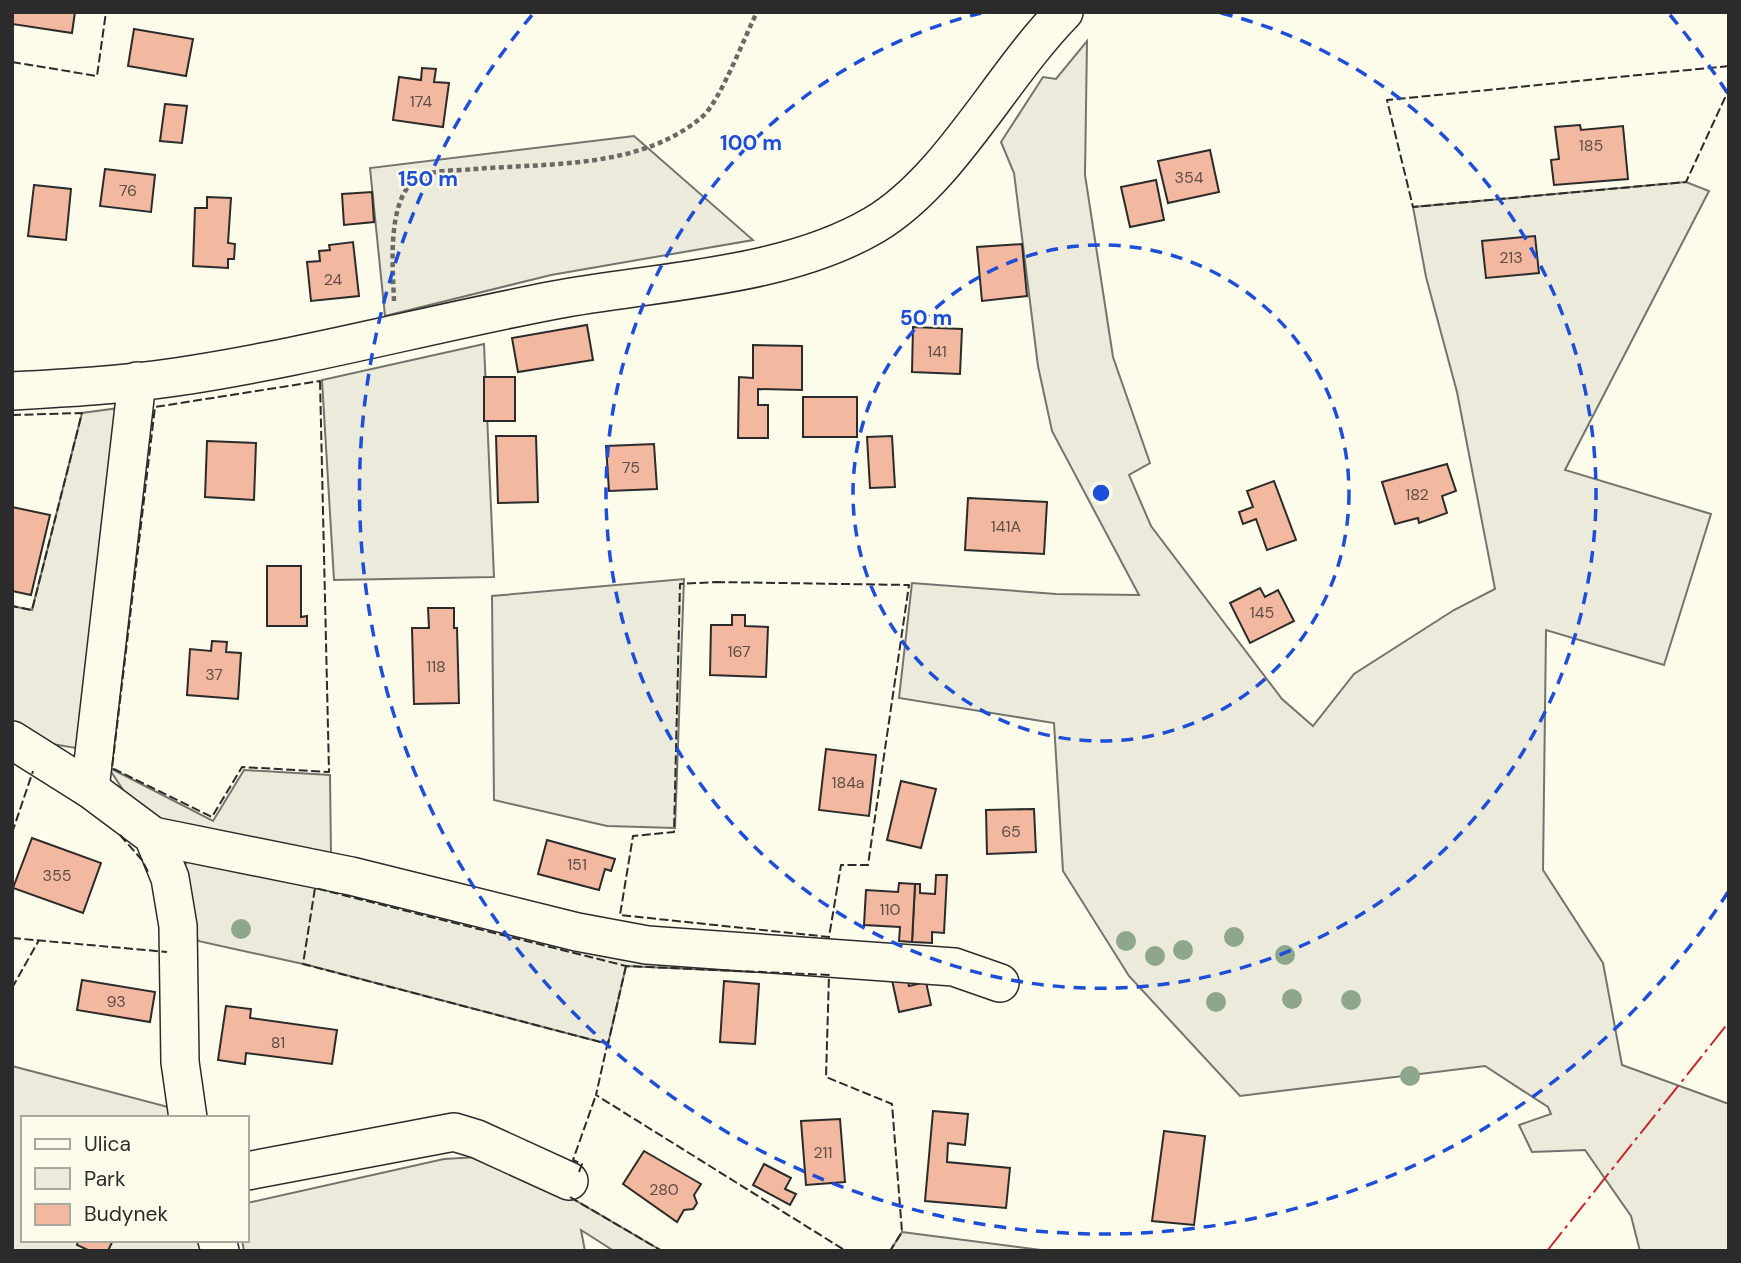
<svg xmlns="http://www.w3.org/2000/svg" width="1741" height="1263" font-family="'DM Sans',sans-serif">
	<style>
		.green { fill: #ecebdb; stroke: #74746e; stroke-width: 2 }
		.building { fill: #f2b8a0; stroke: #2b2b2b; stroke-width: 2 }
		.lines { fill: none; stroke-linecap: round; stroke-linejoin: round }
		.minor-casing { stroke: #2b2b2b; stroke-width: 40 }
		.path { stroke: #6a6964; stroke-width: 4.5; stroke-dasharray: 5 3.5; stroke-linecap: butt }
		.minor { stroke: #fdfbea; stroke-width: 37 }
		.fence { stroke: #2b2b2b; stroke-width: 2; stroke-dasharray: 9 3.5; stroke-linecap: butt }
		.power { stroke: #c62828; stroke-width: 2; stroke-dasharray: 24 5 3.5 5; stroke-linecap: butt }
		.tree { fill: #8ea78a }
		.ring { fill: none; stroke: #1d4ed8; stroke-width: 3.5; stroke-dasharray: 12 9 }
		.labels { text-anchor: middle; stroke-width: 5; stroke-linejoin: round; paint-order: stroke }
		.number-label { font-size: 16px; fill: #5d4e48 }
		.centre { fill: #1d4ed8; stroke: #fdfbea; stroke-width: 3.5 }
		.ring-label { font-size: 21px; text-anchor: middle; font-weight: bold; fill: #1d4ed8; stroke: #fdfbea; stroke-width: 5; stroke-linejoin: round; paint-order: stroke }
	</style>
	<rect width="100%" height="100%" fill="#fdfbea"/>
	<g class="green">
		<path d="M1087,41L1085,175L1113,357L1150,463L1129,475L1151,526L1282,699L1313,726L1354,674L1454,610L1495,589L1457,392L1426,277L1413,207L1686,182L1709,191L1565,470L1711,514L1664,665L1546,630L1543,870L1603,963L1622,1065L1729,1104V1251H1640L1631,1216L1585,1150L1532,1152L1519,1125L1551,1114L1548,1107L1485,1066L1240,1096L1129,976L1063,871L1054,723L899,698L912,583L1056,594L1139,595L1052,431L1038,366L1014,173L1001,142L1043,77L1056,79Z"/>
		<path d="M634,136L753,240L551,275L385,316L370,168Z"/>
		<path d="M484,344L494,577L334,580L322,380Z"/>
		<path d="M119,408L83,738L76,748L52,744L12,721V606L32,610L82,413Z"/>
		<path d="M684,579L675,828L607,826L494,800L492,596Z"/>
		<path d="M108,767L213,821L244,770L330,775L331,856L176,827L131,802Z"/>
		<path d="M187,861L754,961V972L626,966L608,1044L308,965L198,941L181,875Z"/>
		<path d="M12,1066L172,1108L174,1118H23V1240H202L205,1251H12Z"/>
		<path d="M478,1157L566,1195L662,1251H614L581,1230L585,1251H244L242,1240H247V1203L444,1159Z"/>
		<path d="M902,1232L1049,1251H890Z"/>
	</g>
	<g class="building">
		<path d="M12,12H75L72,33L12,24Z"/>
		<path d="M134,29L193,39L186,76L128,66Z"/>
		<path d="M422,68L436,69L434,82L449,83L443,127L393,120L399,77L421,80Z"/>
		<path d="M165,104L187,106L182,143L160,141Z"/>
		<path d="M1580,125L1581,130L1623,126L1628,179L1554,185L1551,160L1559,159L1555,127Z"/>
		<path d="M1210,150L1219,192L1168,203L1158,161Z"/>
		<path d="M105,169L155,175L151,212L100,206Z"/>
		<path d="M1156,180L1164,220L1130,227L1121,187Z"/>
		<path d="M34,185L71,189L66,240L28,236Z"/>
		<path d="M372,192L374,222L344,225L342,194Z"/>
		<path d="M207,197L231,198L228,243L235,244L234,259H228V268L193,266L195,208H207Z"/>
		<path d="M1535,236L1539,273L1486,278L1482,241Z"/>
		<path d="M353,242L359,296L311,301L307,262L320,261L319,251L330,250L329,245Z"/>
		<path d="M1022,244L1027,296L982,301L977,247Z"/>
		<path d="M587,325L593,360L518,372L512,338Z"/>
		<path d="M913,327L962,329L960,374L912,372Z"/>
		<path d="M753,345L802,346V390L758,389V405H768V438H738L739,377L753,378Z"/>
		<rect x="484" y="377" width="31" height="44"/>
		<rect x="803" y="397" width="54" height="40"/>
		<path d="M496,436H536L538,502L498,503Z"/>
		<path d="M892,436L895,487L870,488L867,437Z"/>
		<path d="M207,441L256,443L254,500L205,497Z"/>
		<path d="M654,444L657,489L609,491L606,446Z"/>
		<path d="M1447,464L1456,491L1442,496L1447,513L1419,523L1418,518L1395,524L1382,482Z"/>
		<path d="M1274,481L1296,540L1267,550L1256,519L1243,524L1239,512L1253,507L1247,491Z"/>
		<path d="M968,498L1047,502L1044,554L965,550Z"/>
		<path d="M12,507L50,515L31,595L12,591Z"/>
		<path d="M267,566H301V617L307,616V626H267Z"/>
		<path d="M1260,588L1265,597L1278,590L1294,621L1250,643L1230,603Z"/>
		<path d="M428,608H454V628H457L459,703L414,704L412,628H429Z"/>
		<path d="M732,615H745V626L768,627L766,677L710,675L711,625H732Z"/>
		<path d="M212,641L227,642L226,652L241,653L238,699L187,695L190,649L211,651Z"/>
		<path d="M826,749L876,755L869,816L819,810Z"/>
		<path d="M901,781L936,789L921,848L887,840Z"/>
		<path d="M1034,809L1036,852L987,854L986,810Z"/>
		<path d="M32,838L101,863L83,913L13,888Z"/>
		<path d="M547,840L615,859L611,871L605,869L599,890L538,874Z"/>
		<path d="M936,875H947L944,933L932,932V943L912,942L915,884H920V893L935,894Z"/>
		<path d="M899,883L915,884L912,942L899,941L900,927L864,925L866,890L898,892Z"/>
		<path d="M907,977L909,986L926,982L931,1005L899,1012L892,980Z"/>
		<path d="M82,980L155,992L150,1022L77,1010Z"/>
		<path d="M724,981L759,984L755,1044L720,1042Z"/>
		<path d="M226,1006L251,1009L250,1018L337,1030L332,1064L246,1053L245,1064L218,1060Z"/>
		<path d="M933,1111L968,1114L965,1145L948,1143L947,1162L1010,1168L1006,1208L925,1201Z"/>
		<path d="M840,1119L845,1182L806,1185L801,1121Z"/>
		<path d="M1164,1131L1205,1136L1194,1225L1152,1221Z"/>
		<path d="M644,1151L701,1184L694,1195L697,1203L693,1209L684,1210L677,1222L623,1184Z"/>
		<path d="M764,1164L791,1178L785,1189L796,1194L790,1205L753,1185Z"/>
		<path d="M78,1240H113L108,1251H90L77,1245Z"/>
	</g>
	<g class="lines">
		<g class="minor-casing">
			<g id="minor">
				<path d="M12,391C67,388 122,385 176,377C304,358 429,324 555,300C656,281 784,278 874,225C949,181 1001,76 1064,12"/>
				<path d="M12,740L90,789L153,836L170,878L178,926L180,1062L188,1118"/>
				<path d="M90,789L137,381"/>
				<path d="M153,836L351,876L577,932L647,945L954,967L1000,983"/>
				<path d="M247,1171L454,1132L477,1139L569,1181"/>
				<path d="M217,1240L220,1251"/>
			</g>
		</g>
		<path class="path" d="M394,301C393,269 386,201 416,179C431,169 457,171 474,169C550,163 642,169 703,116C720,101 745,36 757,12"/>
		<use href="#minor" class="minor"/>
		<g class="fence">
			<path d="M12,62L97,76L106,12"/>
			<path d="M1729,66L1387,100L1413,207L1686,182L1729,89"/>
			<path d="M320,381L329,772L242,767L212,817L112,768L155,407Z"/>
			<path d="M12,415L82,413L32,610L12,606"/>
			<path d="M716,582L909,585L868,865H841L829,937L620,915L633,836L674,832L680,584Z"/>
			<path d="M12,833L33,771"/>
			<path d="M120,835L142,860L149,874"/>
			<path d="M12,938L167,952"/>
			<path d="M626,966L608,1044L303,964L315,888L626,966L829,975L826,1077L892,1104L902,1232L890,1251"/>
			<path d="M12,988L39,940"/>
			<path d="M608,1041L596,1095L846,1251"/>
			<path d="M579,1172L582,1164L573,1160L596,1095"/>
			<path d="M570,1197L662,1251"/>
		</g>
		<path class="power" d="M1547,1251L1729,1022"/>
	</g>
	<g class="tree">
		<circle cx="241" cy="929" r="10"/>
		<circle cx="1234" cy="937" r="10"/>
		<circle cx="1126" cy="941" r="10"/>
		<circle cx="1183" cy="950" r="10"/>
		<circle cx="1285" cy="955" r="10"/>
		<circle cx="1155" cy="956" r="10"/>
		<circle cx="1292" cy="999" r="10"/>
		<circle cx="1351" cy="1000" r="10"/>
		<circle cx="1216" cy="1002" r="10"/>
		<circle cx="1410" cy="1076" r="10"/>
	</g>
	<g class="ring">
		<circle cx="1101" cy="493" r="248"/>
		<path d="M1221 13A495 495 0 1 1 981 13"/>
		<path d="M1728 892A743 743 0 1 1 532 15M1670 15A743 743 0 0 1 1728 94"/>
	</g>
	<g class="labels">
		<g class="number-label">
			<text x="421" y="107">174</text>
			<text x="1591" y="151">185</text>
			<text x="1189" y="183">354</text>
			<text x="128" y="196">76</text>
			<text x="1511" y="263">213</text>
			<text x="333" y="285">24</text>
			<text x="937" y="357">141</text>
			<text x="631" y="473">75</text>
			<text x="1417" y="500">182</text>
			<text x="1006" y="532">141A</text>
			<text x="1262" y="618">145</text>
			<text x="739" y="657">167</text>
			<text x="436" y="672">118</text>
			<text x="214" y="680">37</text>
			<text x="848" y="788">184a</text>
			<text x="1011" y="837">65</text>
			<text x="577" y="870">151</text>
			<text x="57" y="881">355</text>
			<text x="890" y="915">110</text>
			<text x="116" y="1007">93</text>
			<text x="278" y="1048">81</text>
			<text x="823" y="1158">211</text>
			<text x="664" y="1195">280</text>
		</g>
	</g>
	<circle cx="1101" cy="493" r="10" class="centre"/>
	<g class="ring-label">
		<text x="751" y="150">100 m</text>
		<text x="428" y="186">150 m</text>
		<text x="926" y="325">50 m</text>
	</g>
	<rect width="1741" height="1263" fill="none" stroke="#2b2b2b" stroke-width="28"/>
	<rect x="21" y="1116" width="228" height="126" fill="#fdfbea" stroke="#a9a89e" stroke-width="2"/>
	<rect x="35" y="1139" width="35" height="10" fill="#fdfbea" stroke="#a9a89e" stroke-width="2"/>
	<text x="84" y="1151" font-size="21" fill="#2b2b2b">Ulica</text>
	<rect x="35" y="1168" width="35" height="21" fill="#ecebdb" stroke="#a9a89e" stroke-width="2"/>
	<text x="84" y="1186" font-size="21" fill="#2b2b2b">Park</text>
	<rect x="35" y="1204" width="35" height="21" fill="#f2b8a0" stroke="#a9a89e" stroke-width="2"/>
	<text x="84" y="1221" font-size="21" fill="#2b2b2b">Budynek</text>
</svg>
